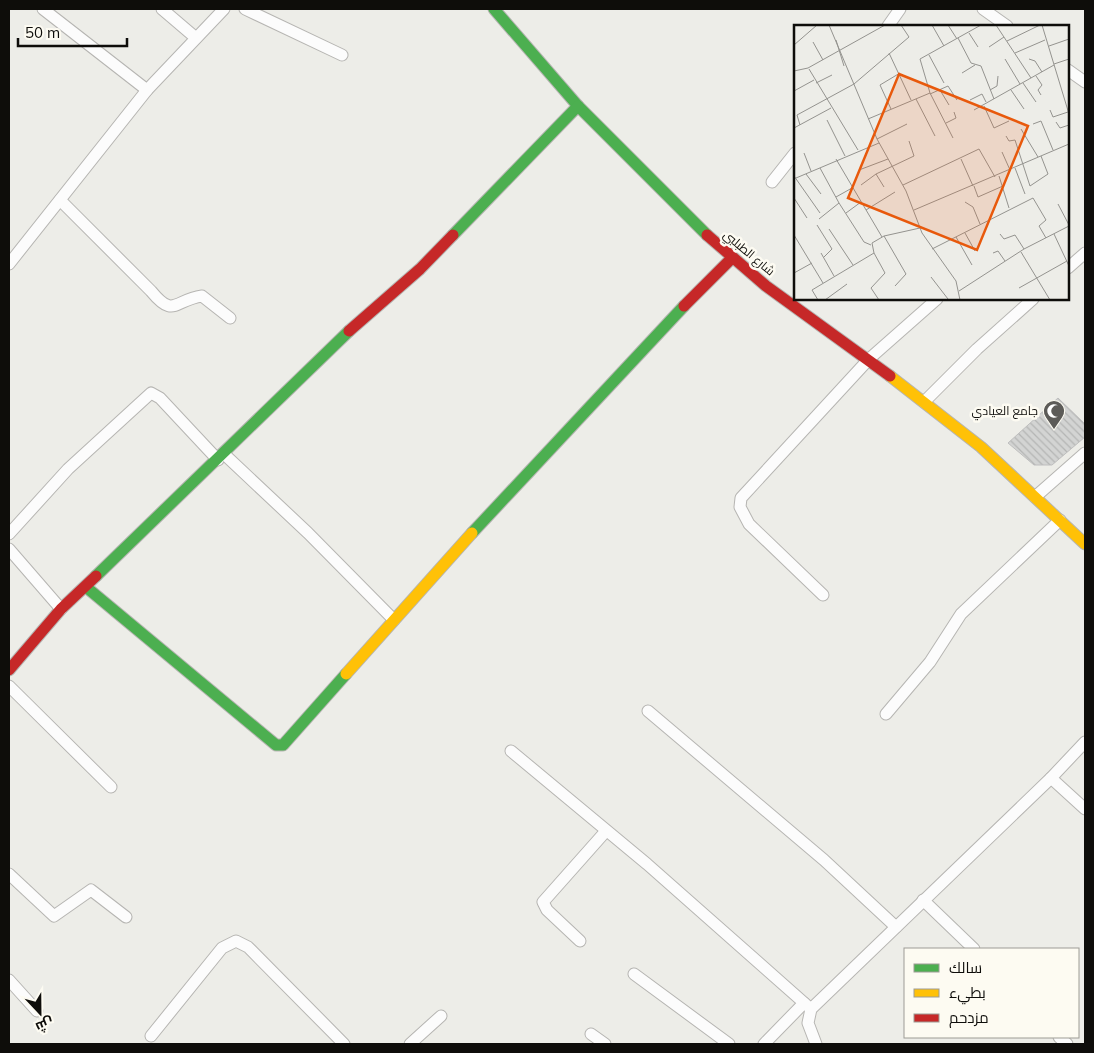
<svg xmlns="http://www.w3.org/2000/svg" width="1094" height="1053" font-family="Mulish,Cairo,sans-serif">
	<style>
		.building { fill: url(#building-back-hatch); stroke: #bebebe }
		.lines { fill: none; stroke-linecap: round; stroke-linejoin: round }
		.street-casing { stroke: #b6b5b2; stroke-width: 13 }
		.fast-casing { stroke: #b6b5b2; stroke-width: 13 }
		.slow-casing { stroke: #b6b5b2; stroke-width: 13 }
		.jam-casing { stroke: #b6b5b2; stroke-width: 13 }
		.street { stroke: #fcfcfc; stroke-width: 11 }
		.fast { stroke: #4caf50; stroke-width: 11 }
		.slow { stroke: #ffc107; stroke-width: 11 }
		.jam { stroke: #c62828; stroke-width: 11 }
		.labels { text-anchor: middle; stroke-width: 5; stroke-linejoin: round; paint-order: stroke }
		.street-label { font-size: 12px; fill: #0e0d0a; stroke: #fdfbf2 }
		.poi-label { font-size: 12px; fill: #0e0d0a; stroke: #fdfbf2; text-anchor: end }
		.inset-road { fill: none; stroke: #94938f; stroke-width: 1 }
		.view { fill: #e8590c; fill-opacity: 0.15; stroke: #e8590c; stroke-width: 2.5 }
		.inset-edge { fill: none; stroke: #0e0d0a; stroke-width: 2.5 }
	</style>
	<defs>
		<pattern id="building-back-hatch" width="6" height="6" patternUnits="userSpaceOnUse" patternTransform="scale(1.25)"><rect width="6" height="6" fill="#d3d4d3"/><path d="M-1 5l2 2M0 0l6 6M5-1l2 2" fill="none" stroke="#b4b5b4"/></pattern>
	</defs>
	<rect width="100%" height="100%" fill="#edede8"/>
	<path class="building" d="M1058,398L1085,424V437L1052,465H1034L1008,443Z"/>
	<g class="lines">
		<g class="street-casing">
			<g id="street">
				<path d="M43,9L147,90"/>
				<path d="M162,9L196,38"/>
				<path d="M245,9L342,55"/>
				<path d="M983,9L1007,26"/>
				<path d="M888,26L900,9"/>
				<path d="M1068,70L1085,82"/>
				<path d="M772,182L795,153"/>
				<path d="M60,200L151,291C174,319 174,300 202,296L230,318"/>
				<path d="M9,264L147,90L224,9"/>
				<path d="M1068,268L1085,253"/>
				<path d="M924,402L977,349L1033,299"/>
				<path d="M224,454L308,533L394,620"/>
				<path d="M1035,497L1085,453"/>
				<path d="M9,534L68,469L151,393L160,398L218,460"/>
				<path d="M9,549L61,609"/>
				<path d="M823,595L749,524L740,507L741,498L869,359L937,299"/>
				<path d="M9,686L111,787"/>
				<path d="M648,711L824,860L896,927"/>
				<path d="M886,714L930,662L961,614L1060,520"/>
				<path d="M511,751L647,864L811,1009"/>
				<path d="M1051,778L1085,809"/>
				<path d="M9,874L54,916L91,890L126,917"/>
				<path d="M923,900L974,949"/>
				<path d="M580,941L547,910L543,902L606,831"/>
				<path d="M634,974L729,1044"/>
				<path d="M9,980L37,1011"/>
				<path d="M591,1034L605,1044"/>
				<path d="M151,1036L222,948L236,941L248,947L344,1044"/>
				<path d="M1059,1037L1067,1044"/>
				<path d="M410,1044L441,1016"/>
				<path d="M764,1044L804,1003"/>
				<path d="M816,1044L808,1023L811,1009L1051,778L1085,742"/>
			</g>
		</g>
		<g class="fast-casing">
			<g id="fast">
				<path d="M494,9L578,106L707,235"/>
				<path d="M453,235L578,106"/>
				<path d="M472,533L684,306"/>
				<path d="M96,576L349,331"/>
				<path d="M86,587L276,745H283L346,674"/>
			</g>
		</g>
		<g class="slow-casing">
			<g id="slow">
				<path d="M890,376L981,447L1085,544"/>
				<path d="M346,674L472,533"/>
			</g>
		</g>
		<g class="jam-casing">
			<g id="jam">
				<path d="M707,235L766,286L890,376"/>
				<path d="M684,306L732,258"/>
				<path d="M349,331L420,269L453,235"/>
				<path d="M9,670L61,609L96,576"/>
			</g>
		</g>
		<use href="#street" class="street"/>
		<use href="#fast" class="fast"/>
		<use href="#slow" class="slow"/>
		<use href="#jam" class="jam"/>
	</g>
	<defs>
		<g id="mosque-pin" transform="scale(1.125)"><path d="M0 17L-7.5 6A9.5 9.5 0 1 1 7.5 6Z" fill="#5c5b58" stroke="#fdfbf2"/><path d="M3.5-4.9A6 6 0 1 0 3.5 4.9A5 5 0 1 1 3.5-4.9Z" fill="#fff"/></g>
	</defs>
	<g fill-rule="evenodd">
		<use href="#mosque-pin" x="1054" y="411"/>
	</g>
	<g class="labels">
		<g class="street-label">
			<text transform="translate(749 253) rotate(40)" y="4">شارع الطبلبي</text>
		</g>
		<g class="poi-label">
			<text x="1038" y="415">جامع العيادي</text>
		</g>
	</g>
	<g transform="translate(794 25)">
		<rect width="275" height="275" fill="#edede8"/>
		<path class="inset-road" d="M35,0L83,114L112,166L128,208L162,256L166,275M138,0L150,21M154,0L163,14M202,0L237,53M248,0L275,89M175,8L184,22M164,13L177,38L187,41L200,74M42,15L50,41M213,16L246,0M19,17L29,35M0,20L23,0M255,21L275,14M195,22L210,12M95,28L117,75M221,28L251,15M135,30L150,58M211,34L226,59M235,34L241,36L248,47M260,39L275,34M15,44L64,125M0,46L14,43L91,0M168,48L181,40M242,51L248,60L244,65L247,70M22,58L38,50M229,58L242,77M146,65L155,80M196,65L203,61L204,51M217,65L230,84M0,66L20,55M136,68L159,113M136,69L154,61L163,75M122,74L141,111M176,75L188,69L192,77M190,81L200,103L215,96M97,84L86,60L106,48M180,85L260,40M256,85L259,92L274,87M74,94L136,68L126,34L187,0M33,95L51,131M262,97L266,103L275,100M152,98L162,93L160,87M239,99L247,96L259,125M6,100L3,90L60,59L115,12L107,0M0,103L37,83M227,104L244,132M212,111L215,116L221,115L236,161L254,149L247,131M83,114L113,99M208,127L216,145M10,128L17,146M42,134L88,212M167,134L179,161M221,143L231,169M65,145L94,134M12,149L27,169M0,151L26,188M205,151L215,183M2,153L85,118M67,160L82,149M109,160L185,124L201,152M180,161L184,172L209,161M90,162L82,149L120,131L115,116M42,172L58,163M0,173L13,193M171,177L179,182L186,199M45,178L70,217L77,220M264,179L275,200M72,185L101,167M120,185L275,119M52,188L67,177M25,194L45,178L26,143M23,200L38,224L30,232M35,204L59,240M171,208L181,226M206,209L210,214L221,210L230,224M260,209L275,241M0,210L29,258M90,211L112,249L101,261M162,212L178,240M138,224L239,173L252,195L245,201L252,213M227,227L256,275M27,228L40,251M80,228L91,248L77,263L85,275M199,228L204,226L211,236M0,248L18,238M137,252L154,274M225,263L273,236M165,266L230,224L275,201M24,275L18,265L80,228L78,218L90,211L126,203M31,275L53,259"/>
		<path class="view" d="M105,49L234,101L183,225L54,173Z"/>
		<rect width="275" height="275" class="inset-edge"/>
	</g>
	<rect width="1094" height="1053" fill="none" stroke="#0e0d0a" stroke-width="20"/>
	<rect x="904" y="948" width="175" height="90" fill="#fdfbf2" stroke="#9d9c95"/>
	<rect x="914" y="964" width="25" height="8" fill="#4caf50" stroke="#9d9c95"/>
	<text x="949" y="973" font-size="15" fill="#0e0d0a">سالك</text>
	<rect x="914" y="989" width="25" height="8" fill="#ffc107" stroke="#9d9c95"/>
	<text x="949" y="998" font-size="15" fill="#0e0d0a">بطيء</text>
	<rect x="914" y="1014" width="25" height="8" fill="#c62828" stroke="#9d9c95"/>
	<text x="949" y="1023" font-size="15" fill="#0e0d0a">مزدحم</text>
	<g transform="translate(40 1013) rotate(158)" stroke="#fdfbf2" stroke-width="4" paint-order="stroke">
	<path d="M0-4L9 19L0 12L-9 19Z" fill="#0e0d0a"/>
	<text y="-8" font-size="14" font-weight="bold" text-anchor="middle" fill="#0e0d0a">ش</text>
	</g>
	<path d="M18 38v8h109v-8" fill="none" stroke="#0e0d0a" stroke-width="2.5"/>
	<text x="25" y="38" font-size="15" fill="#0e0d0a" stroke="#fdfbf2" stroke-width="4" paint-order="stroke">50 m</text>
</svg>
